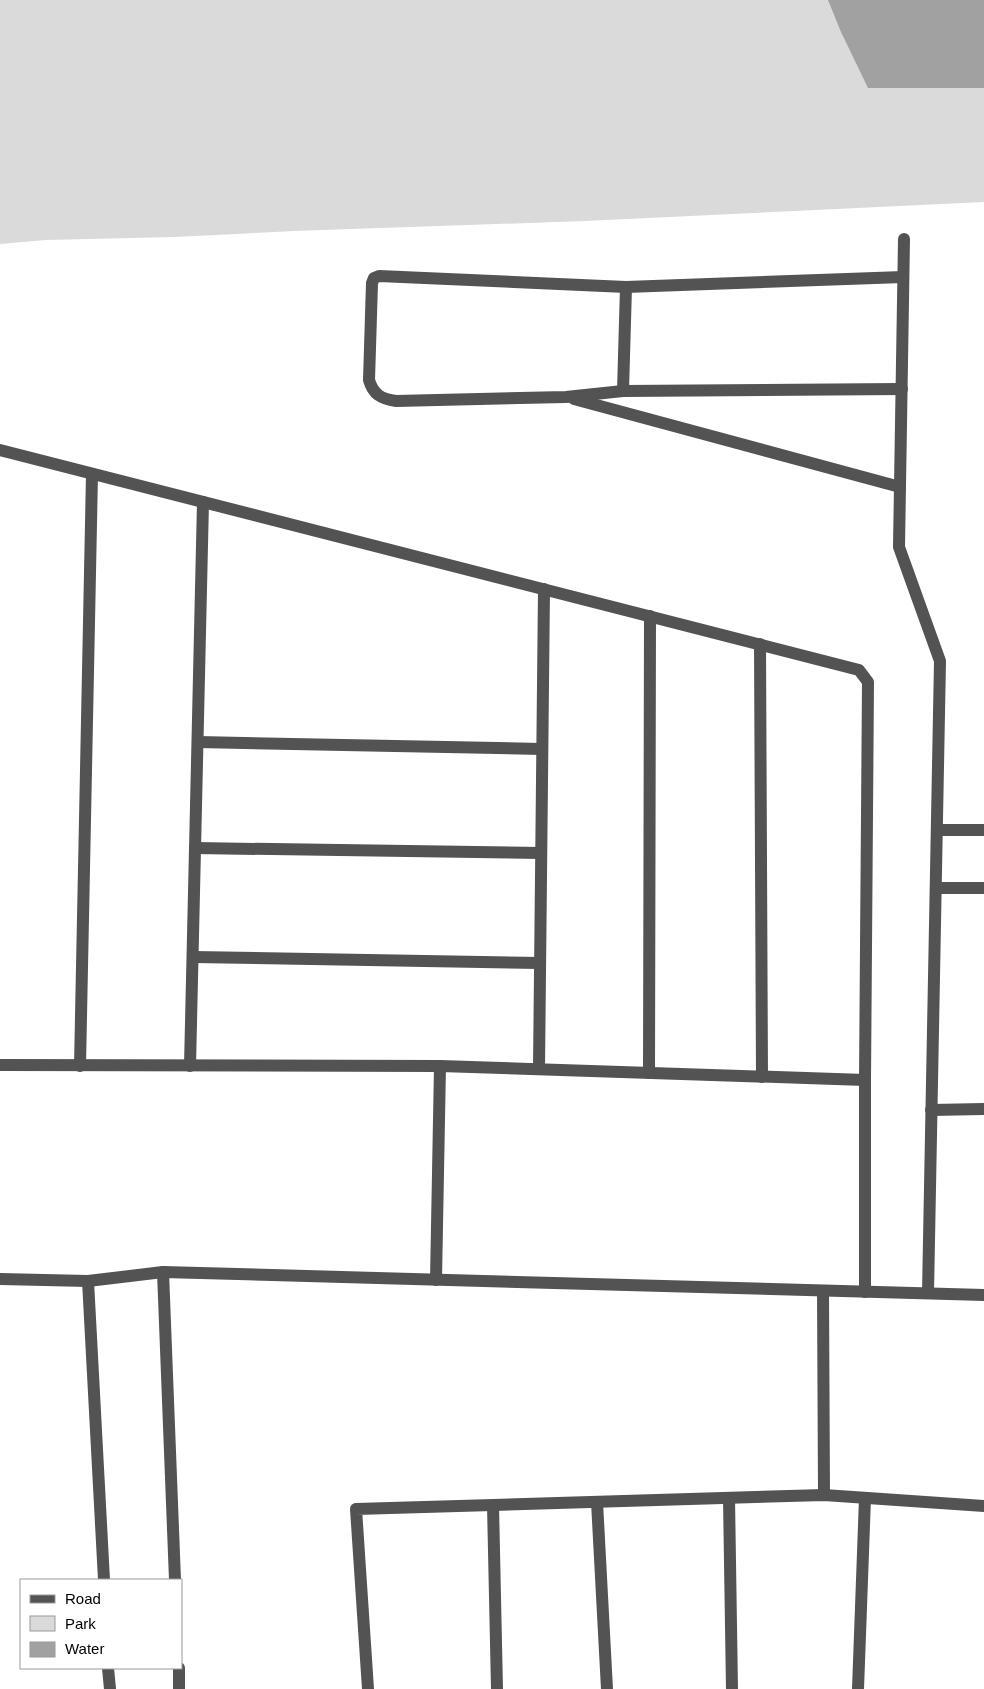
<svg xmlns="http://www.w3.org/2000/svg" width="984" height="1689" font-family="Arial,sans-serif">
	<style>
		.green { fill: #dadada }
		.water { fill: #a1a1a1 }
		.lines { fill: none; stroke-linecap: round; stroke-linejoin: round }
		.minor { stroke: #535353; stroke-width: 12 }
	</style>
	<rect width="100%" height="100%" fill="#fff"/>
	<path class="green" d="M0,0H984V202L585,221L294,231L174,237L46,240L0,244Z"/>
	<path class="water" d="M828,0H984V88H868L841,32Z"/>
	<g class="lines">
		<g class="minor">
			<path d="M904,239L899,547L940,661L928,1293"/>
			<path d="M902,389L623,391L566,397L396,401C381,399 373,394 369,380L372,283L374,278L379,276L626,287L903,277"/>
			<path d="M623,391L626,287"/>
			<path d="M574,399L900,487"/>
			<path d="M0,450L859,670L868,682L865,1080L440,1066L0,1065"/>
			<path d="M760,644L762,1077"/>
			<path d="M198,742L542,749"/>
			<path d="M937,830H984"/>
			<path d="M195,848L541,853"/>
			<path d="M936,888H984"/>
			<path d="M193,957L540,963"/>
			<path d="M80,1066L92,474"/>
			<path d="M190,1066L203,502"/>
			<path d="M539,1069L544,589"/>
			<path d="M649,1073L650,616"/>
			<path d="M865,1080V1292"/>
			<path d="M931,1110L984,1109"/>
			<path d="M163,1272L175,1580"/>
			<path d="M0,1279L88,1281L163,1272L984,1295"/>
			<path d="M436,1280L440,1066"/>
			<path d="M88,1281L104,1580"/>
			<path d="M823,1291L824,1495"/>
			<path d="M729,1498L732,1689"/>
			<path d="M597,1502L607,1689"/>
			<path d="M493,1505L497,1689"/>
			<path d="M108,1668L110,1689"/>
			<path d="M179,1668V1689"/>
			<path d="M368,1689L356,1509L824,1495L984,1506"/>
			<path d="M858,1689L865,1498"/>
		</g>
	</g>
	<rect x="20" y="1579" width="162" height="90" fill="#ffffff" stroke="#999999"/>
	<rect x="30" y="1595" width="25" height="8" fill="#535353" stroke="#999999"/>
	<text x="65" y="1604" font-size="15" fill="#000000">Road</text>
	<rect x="30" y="1616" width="25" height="15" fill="#dadada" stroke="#999999"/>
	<text x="65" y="1629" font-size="15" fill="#000000">Park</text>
	<rect x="30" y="1642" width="25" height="15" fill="#a1a1a1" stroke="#999999"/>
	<text x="65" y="1654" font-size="15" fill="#000000">Water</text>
</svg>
